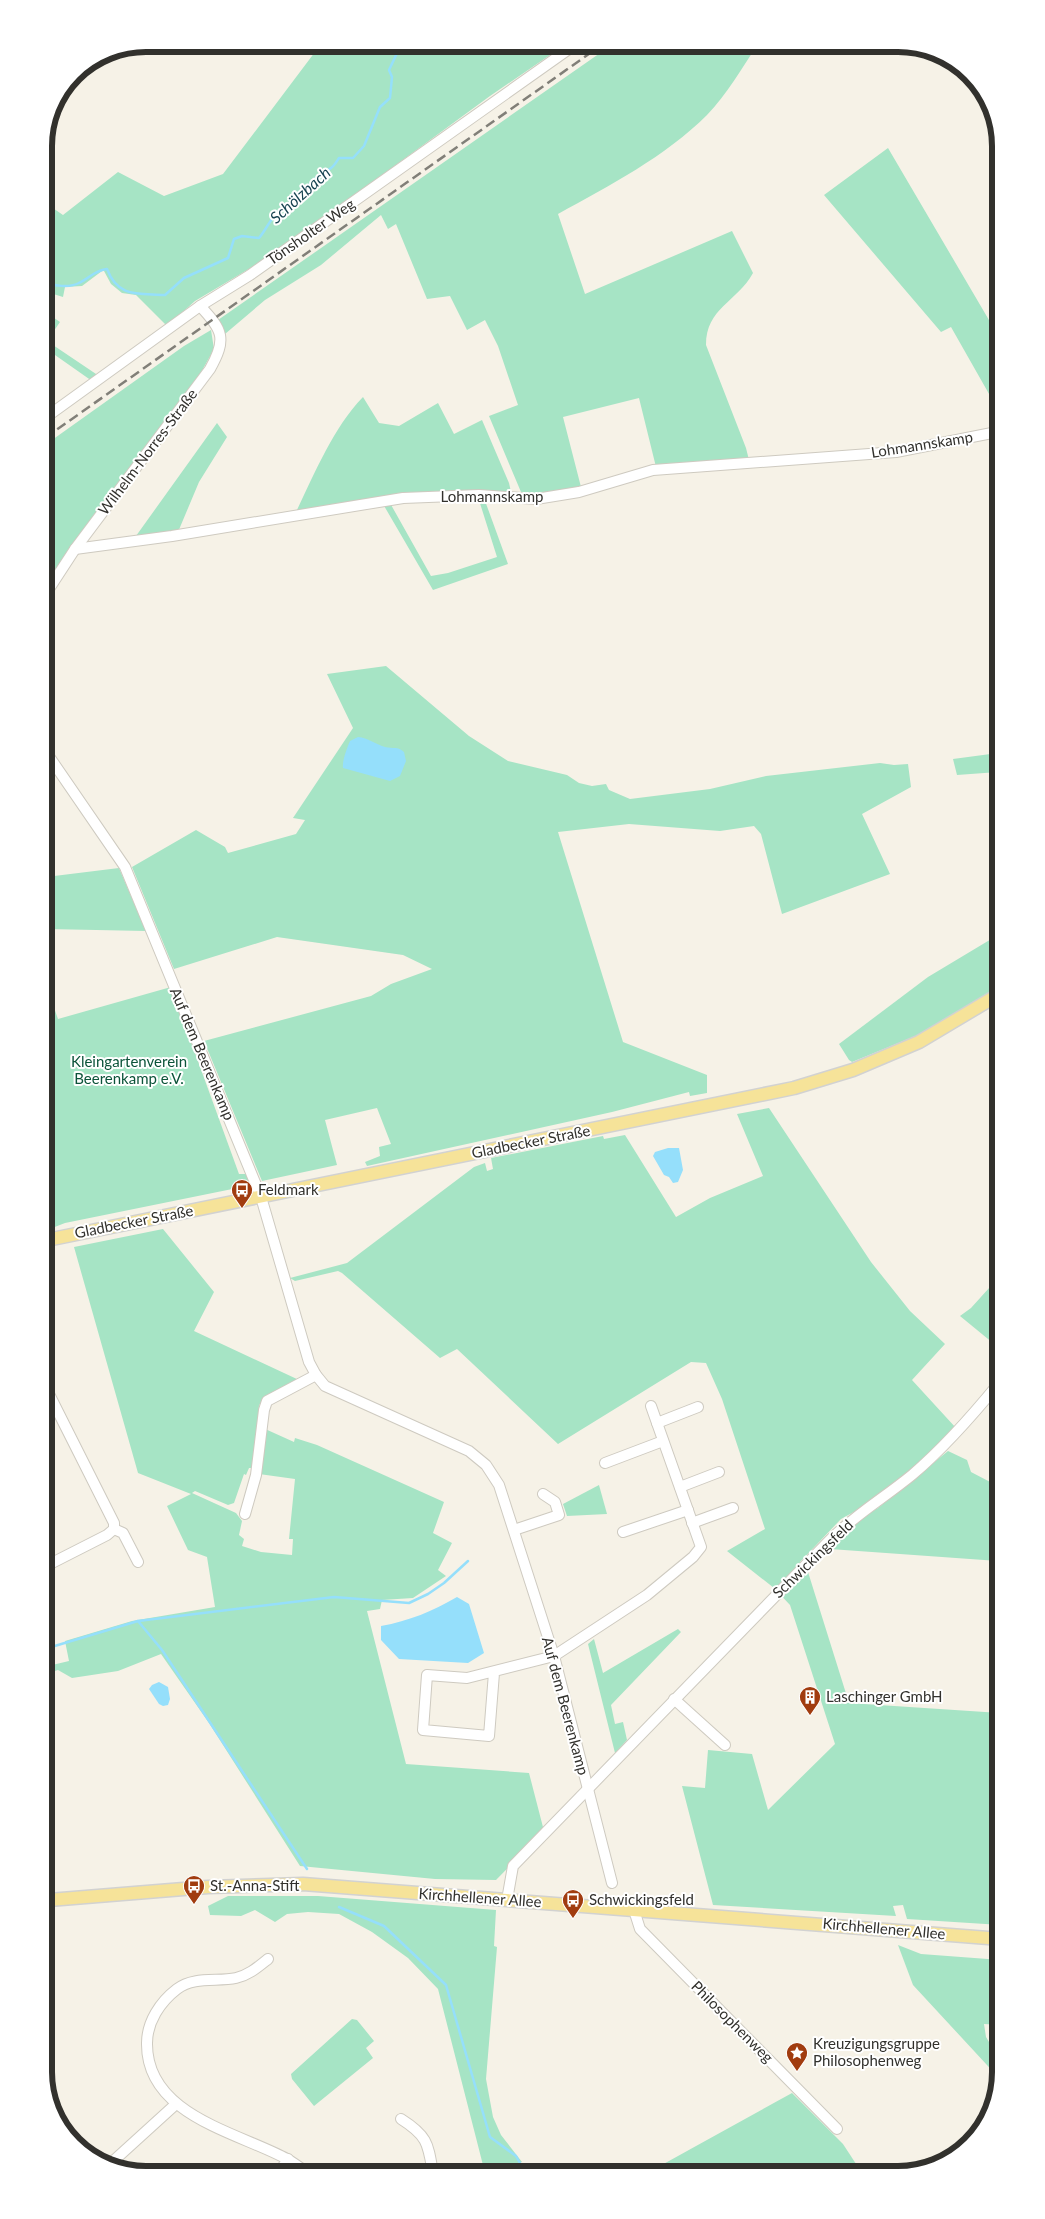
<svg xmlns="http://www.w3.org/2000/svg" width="1045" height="2219" font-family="Lato,sans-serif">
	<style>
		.green { fill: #a6e4c5 }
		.water { fill: #95dffb }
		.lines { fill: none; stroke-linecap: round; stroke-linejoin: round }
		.stream { stroke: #95dffb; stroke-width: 2.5 }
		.minor-casing { stroke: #cecac0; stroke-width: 12 }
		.major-casing { stroke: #d2d2d1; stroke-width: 15 }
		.minor { stroke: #fff; stroke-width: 10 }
		.major { stroke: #f6e399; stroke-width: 12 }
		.rail { stroke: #817f78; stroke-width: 2.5; stroke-dasharray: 10 5; stroke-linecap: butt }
		.labels { text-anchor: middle; stroke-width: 4; stroke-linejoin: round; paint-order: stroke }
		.street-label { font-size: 15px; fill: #32312d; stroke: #fff }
		.park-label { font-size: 15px; fill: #0b5339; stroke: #fff }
		.poi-label { font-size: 15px; fill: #32312d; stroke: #fff; text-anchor: start }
		.water-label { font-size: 16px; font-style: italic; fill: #184452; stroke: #fff }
		.rim { fill: none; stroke: #32312d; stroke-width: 6 }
	</style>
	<rect width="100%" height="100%" fill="#f6f2e7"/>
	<g class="green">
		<path d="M321,44H566L490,96L276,253L195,301L167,326L136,295L122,293L111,284L104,271H102L82,286L65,287L63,297L50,293L44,308V202L63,215L118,172L164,196L223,174Z"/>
		<path d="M613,44H758C742,68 727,94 707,115C665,157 610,185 558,214L585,294L732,231L753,273C737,302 706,308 706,345L746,448L749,460L656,467L639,398L563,417L581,487L531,495L521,492L489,416L518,405L498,346L485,320L467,330L450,296L427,299L396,224L388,229L381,215L321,265L265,300L225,334L218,320Z"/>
		<path d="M888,148L996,332L997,408L951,327L941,332L824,195Z"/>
		<path d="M44,311L60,322L47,341L99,376L92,381L45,348Z"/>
		<path d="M211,330L214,349L194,385L45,583V445L184,346Z"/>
		<path d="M363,397L379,423L399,426L438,403L454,434L482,420L509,483L511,492L296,512C315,473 333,428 363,397Z"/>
		<path d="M217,423L227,437L199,482L178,532L136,536Z"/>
		<path d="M478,497L484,498L508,564L433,590L383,504L390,503L431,576L448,573L497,557Z"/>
		<path d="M386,666L469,736L508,761L567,775L579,783L592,786L606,784L609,790L630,799L710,789L766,776L880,763L894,765L908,764L911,787L862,814L890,874L782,914L761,834L754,826L720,831L629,824L558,832L623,1042L707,1075V1093L690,1096L689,1092L612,1112L367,1166L365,1162L380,1156L379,1147L391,1144L377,1108L325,1120L337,1165L262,1181L204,1041L371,996L391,984L432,969L403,955L277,937L174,969L132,867L196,830L225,847L228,853L296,834L305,820L293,818L353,728L327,674Z"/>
		<path d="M998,753V772L957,775L953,759Z"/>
		<path d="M119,868L146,931L46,929V877Z"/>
		<path d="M998,935V988L918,1035L852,1062L849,1060L839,1044L928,977Z"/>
		<path d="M46,985L58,1019L171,987L239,1174H248L252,1185L65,1223L47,1230Z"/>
		<path d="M769,1108L871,1262L910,1311L945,1344L912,1380L956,1428L893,1486L872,1502L841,1519L800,1562L806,1573L808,1572L849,1703L1000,1713L1001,1925L907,1919L903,1905L893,1906L896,1916L713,1905L682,1786L705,1788L708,1750L752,1754L768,1810L835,1744L790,1605L774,1588L727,1551L765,1529L722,1399L706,1363L691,1362L558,1444L457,1349L440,1358L342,1273L338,1271L295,1281L290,1278L347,1263L474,1167L485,1163L487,1171L493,1169L491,1158L603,1136L604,1139L625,1135L676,1217L710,1198L763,1176L737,1114Z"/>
		<path d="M163,1229L214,1292L194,1331L299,1380L273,1394L259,1405L255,1468H249L246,1475L244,1474L234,1503L228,1505L195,1491L192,1493L236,1513L242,1521L239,1535L244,1539L242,1546L261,1552L292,1555L293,1539H289L295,1479L259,1474L263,1428L294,1442L295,1438L317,1445L444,1502L433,1533L452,1543L438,1570L446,1576L413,1598L382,1600L380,1609L367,1611L406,1764L529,1773L544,1831L496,1880L435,1879L300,1866L209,1723L161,1654L118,1671L72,1678L58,1670L48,1673V1666L69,1661L65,1641L132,1621L215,1607L207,1557L188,1550L167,1506L191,1494L138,1473L74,1247Z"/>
		<path d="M999,1277V1348L960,1316L971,1308Z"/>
		<path d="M948,1451L967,1460L971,1472L994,1484L1000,1476L998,1561L830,1549L858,1520L878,1508Z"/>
		<path d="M599,1485L607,1514L567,1516L563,1504Z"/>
		<path d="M678,1629L681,1632L611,1705L615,1724L623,1722L627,1740L615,1753L588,1644L594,1639L603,1673Z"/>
		<path d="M228,1896H318L496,1910L494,1946L497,1947L486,2079L493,2117L501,2135L522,2162L518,2163L524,2172L485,2173L438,1989L408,1958L372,1932L339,1914L308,1912L287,1914L275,1922L255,1910L241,1916L210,1915L208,1906Z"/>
		<path d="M898,1945L921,1954L1001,1960V2025L984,2024L986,2037L1001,2062L999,2078L913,1985Z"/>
		<path d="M352,2019L357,2020L374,2041L366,2048L373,2058L314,2106L292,2079L291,2074Z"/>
		<path d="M792,2093L843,2144L860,2170L649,2172Z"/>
	</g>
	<g class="water">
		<path d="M358,737C368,738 375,744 385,747C393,749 398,746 404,752L406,761L400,776L390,781L343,768C342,761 347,748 350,741Z"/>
		<path d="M668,1148H679L683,1170L678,1182L673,1183L669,1177L664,1175L653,1156L655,1152Z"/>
		<path d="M457,1597L469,1604L484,1653L468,1663L399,1659L381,1640V1626C409,1621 433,1611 457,1597Z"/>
		<path d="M159,1682L168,1687L170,1699L168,1705L163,1706L159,1704L149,1689L152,1685Z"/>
	</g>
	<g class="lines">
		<g class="stream">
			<path d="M44,282C53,286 70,288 79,283C90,278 95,270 107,269C118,298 138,293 165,295L184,278L228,258L234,239L242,236L259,238C265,231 269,222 275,215C283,205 295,200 306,195C309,177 319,178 331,168C334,166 337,161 339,158H353L364,146L380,107L390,98L392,77L389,70L398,51L399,44"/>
			<path d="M138,1621L334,1597L409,1603L428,1594L444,1583L468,1561"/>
			<path d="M48,1648L138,1621L162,1650L307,1869"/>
			<path d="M339,1907L384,1926L446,1985L490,2137L516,2156L525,2172"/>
		</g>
		<g class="minor-casing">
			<g id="minor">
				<path d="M45,418L200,306L250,275L576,44"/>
				<path d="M75,549L172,536L403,498L479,495L536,499L579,492L653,470L896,452L997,432"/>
				<path d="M45,595L75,549L210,369C227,339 223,330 200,306"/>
				<path d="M46,752L125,867L261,1197L309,1362L316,1375L325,1386L469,1451L486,1465L499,1485L554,1656L612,1883"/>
				<path d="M47,1390L114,1523V1529L107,1535L48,1565"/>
				<path d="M657,1423L698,1407"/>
				<path d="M605,1463L663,1441"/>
				<path d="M680,1487L719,1472"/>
				<path d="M245,1514L256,1475L264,1410L267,1401L316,1375"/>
				<path d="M692,1523L733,1508"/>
				<path d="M114,1529L123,1533L138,1562"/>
				<path d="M514,1530L559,1515L555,1502L543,1494"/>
				<path d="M623,1532L688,1510"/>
				<path d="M494,1673L489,1736L423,1730L427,1675L467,1678L554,1656L647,1595L693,1557L701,1547L651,1406"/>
				<path d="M674,1699L725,1745"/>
				<path d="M507,1900L513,1866L828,1542C853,1516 884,1498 912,1475C945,1447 972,1416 999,1383"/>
				<path d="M634,1910L640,1929L837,2129"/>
				<path d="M268,1959C258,1967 249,1975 236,1978C217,1982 194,1976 177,1989C160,2002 147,2022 147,2043C146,2115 237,2132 287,2159C294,2163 302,2169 309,2174"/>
				<path d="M401,2119C428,2136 428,2144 433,2173"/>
				<path d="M110,2164L176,2104"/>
				<path d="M278,2174L288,2159"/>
			</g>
		</g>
		<g class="major-casing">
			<g id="major">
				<path d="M47,1240L794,1088L853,1070L919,1042L998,995"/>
				<path d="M49,1900L208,1887L303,1884L1001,1939"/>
			</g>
		</g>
		<use href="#minor" class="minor"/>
		<use href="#major" class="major"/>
		<path class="rail" d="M45,438L603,44"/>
	</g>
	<defs>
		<g id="bus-pin" transform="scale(1.125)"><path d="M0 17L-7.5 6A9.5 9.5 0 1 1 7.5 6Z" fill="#a13c0f" stroke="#fff"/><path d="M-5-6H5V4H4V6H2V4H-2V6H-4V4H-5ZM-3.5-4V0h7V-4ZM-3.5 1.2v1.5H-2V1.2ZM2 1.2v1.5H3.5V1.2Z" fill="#fff"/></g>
		<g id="building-pin" transform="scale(1.125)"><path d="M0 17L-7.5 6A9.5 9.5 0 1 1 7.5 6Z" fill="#a13c0f" stroke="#fff"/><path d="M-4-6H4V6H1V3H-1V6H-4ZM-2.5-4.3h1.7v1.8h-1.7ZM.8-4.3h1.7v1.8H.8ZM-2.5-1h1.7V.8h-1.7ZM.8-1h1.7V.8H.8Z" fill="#fff"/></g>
		<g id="sight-pin" transform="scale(1.125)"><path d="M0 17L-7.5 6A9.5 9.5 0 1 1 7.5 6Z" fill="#a13c0f" stroke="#fff"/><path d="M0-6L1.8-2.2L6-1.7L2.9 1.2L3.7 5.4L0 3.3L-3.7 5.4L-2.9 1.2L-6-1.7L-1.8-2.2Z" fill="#fff"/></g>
	</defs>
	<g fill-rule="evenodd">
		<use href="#bus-pin" x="242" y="1190"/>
		<use href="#building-pin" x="810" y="1697"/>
		<use href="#bus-pin" x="194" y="1886"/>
		<use href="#bus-pin" x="573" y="1900"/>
		<use href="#sight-pin" x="797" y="2053"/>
	</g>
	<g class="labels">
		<g class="street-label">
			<text transform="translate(311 232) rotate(-35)" y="5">Tönsholter Weg</text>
			<text transform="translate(922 445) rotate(-9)" y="5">Lohmannskamp</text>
			<text transform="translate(148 452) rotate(-53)" y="5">Wilhelm-Norres-Straße</text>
			<text x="492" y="502">Lohmannskamp</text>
			<text transform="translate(202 1054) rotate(67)" y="5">Auf dem Beerenkamp</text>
			<text transform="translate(531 1142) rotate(-11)" y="5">Gladbecker Straße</text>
			<text transform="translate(134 1222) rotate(-11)" y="5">Gladbecker Straße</text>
			<text transform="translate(813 1559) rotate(-44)" y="5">Schwickingsfeld</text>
			<text transform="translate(565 1706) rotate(75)" y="5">Auf dem Beerenkamp</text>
			<text transform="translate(480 1898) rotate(4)" y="5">Kirchhellener Allee</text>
			<text transform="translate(884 1929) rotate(5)" y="5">Kirchhellener Allee</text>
			<text transform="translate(732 2022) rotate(45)" y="5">Philosophenweg</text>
		</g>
		<g class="park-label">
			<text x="129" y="1067">Kleingartenverein<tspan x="129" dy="17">Beerenkamp e.V.</tspan></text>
		</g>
		<g class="poi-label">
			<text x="258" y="1195">Feldmark</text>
			<text x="826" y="1702">Laschinger GmbH</text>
			<text x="210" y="1891">St.-Anna-Stift</text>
			<text x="589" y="1905">Schwickingsfeld</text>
			<text x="813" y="2049">Kreuzigungsgruppe<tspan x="813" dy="17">Philosophenweg</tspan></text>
		</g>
		<g class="water-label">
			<text transform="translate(300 195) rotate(-42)" y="6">Schölzbach</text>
		</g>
	</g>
	<path d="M0 0H1045V2219H0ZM146 52H898A94 94 0 0 1 992 146V2072A94 94 0 0 1 898 2166H146A94 94 0 0 1 52 2072V146A94 94 0 0 1 146 52Z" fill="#fff" fill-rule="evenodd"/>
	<path class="rim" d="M146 52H898A94 94 0 0 1 992 146V2072A94 94 0 0 1 898 2166H146A94 94 0 0 1 52 2072V146A94 94 0 0 1 146 52Z"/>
</svg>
